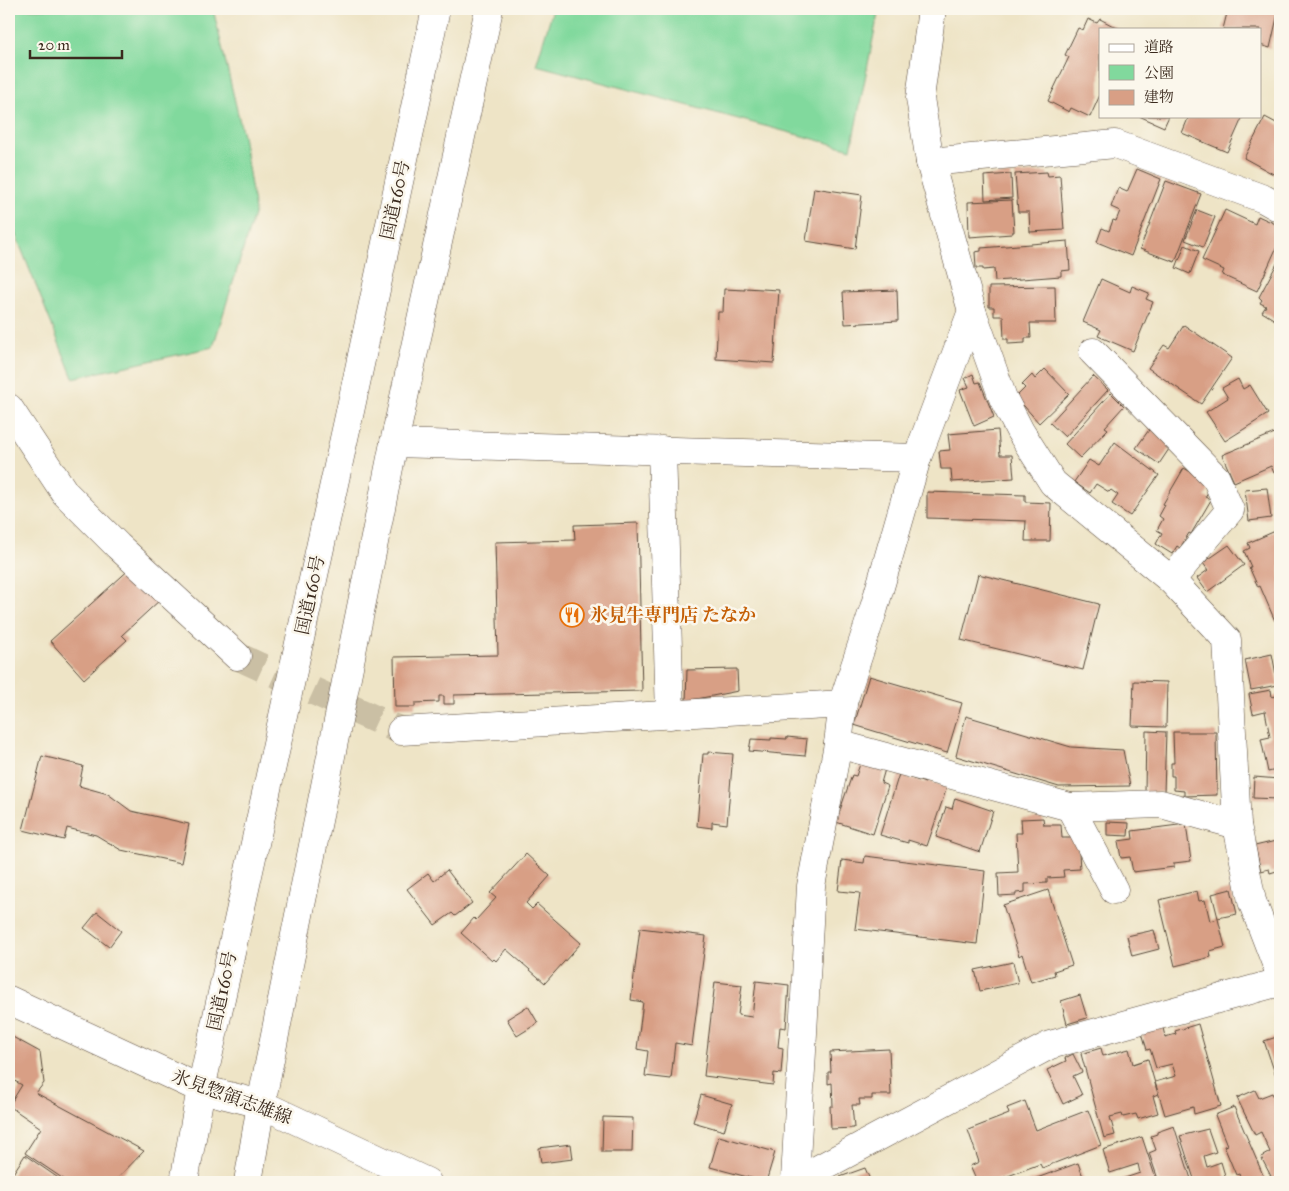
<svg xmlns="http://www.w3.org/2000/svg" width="1289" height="1191" font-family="'IM FELL Great Primer','Noto Serif JP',serif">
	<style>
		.green { fill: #81d99d; stroke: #5e825e }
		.building { fill: #d89f85 }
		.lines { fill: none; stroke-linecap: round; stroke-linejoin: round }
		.minor-tunnel { stroke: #cabfa4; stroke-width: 28; stroke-dasharray: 28 14; stroke-linecap: butt }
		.minor-casing { stroke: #564637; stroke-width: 29 }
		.primary-casing { stroke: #564637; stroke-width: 29 }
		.trunk-casing { stroke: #564637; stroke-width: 29 }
		.minor { stroke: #fff; stroke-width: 28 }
		.primary { stroke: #fff; stroke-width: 28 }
		.trunk { stroke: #fff; stroke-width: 28 }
		.labels { text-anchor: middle; stroke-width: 5; stroke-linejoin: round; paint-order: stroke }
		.street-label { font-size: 18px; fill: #3b2a1e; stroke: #fbf7ec }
		.food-label { font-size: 18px; font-weight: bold; fill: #c56008; stroke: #fbf7ec; text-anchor: start }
	</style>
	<rect width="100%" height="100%" fill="#fbf7ec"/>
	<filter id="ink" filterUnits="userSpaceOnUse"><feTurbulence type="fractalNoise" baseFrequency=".02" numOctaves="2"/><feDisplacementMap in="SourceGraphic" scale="10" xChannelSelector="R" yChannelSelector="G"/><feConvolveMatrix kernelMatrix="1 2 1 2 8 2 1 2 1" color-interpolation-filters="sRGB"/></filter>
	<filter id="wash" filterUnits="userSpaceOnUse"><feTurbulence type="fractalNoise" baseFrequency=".0096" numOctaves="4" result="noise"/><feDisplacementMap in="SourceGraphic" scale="20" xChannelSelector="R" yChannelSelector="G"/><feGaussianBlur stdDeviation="1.12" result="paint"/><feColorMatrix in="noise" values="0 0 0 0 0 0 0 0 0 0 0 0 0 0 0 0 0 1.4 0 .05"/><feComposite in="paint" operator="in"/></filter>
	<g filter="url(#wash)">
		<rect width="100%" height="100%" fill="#eee4c6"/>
		<g class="green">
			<path d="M9,9H213L243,135L255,211L213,347L73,378L9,218Z"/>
			<path d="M553,9H879L851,149L536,65Z"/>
		</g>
		<g id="blocks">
			<g class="building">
				<path d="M1228,9H1279L1270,48L1260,45V29H1223Z"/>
				<path d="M1088,19L1097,23L1100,19L1119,29H1100V95L1090,117L1071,108L1069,112L1048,101L1069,57L1065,55L1078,28L1083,30Z"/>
				<path d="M1139,116H1169L1164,127Z"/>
				<path d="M1189,116H1243L1227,152L1182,133Z"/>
				<path d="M1265,117L1280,125V165L1275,175L1244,158Z"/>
				<path d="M1137,169L1161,179L1131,256L1097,242L1102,228L1109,231L1113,220L1116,221L1120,211L1111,207L1118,188L1127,192Z"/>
				<path d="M1047,172L1048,176L1060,175L1064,230L1030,232L1029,212H1018L1015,174Z"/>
				<path d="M1011,174L1012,198L985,200L984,176Z"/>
				<path d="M1166,181L1201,194L1175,262L1140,249Z"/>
				<path d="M814,188L862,195L855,249L806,241Z"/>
				<path d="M1012,200L1014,232H1012V234L969,237L968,202Z"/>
				<path d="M1197,210L1215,217L1203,247L1185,240Z"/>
				<path d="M1225,210L1255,224L1258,216L1280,226V240L1257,291L1222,275L1224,270L1202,260Z"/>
				<path d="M1068,241L1070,270L1061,271V276L995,281L994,269L983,270V268H976L975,252L981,251V248Z"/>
				<path d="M1185,245L1199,251L1190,274L1176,268Z"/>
				<path d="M1280,258V323L1262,312L1266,306L1260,303L1262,300L1259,297Z"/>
				<path d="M1101,279L1130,292L1132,286L1149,293L1146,299L1153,302L1133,351L1098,336L1101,330L1083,322Z"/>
				<path d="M1055,286L1056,323H1030L1031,338H1025V343L1008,344V339H1004L1003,316H994V307H989V287Z"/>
				<path d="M745,288L779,290L774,363L716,359L718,312H723L724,289L745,290Z"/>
				<path d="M897,290L898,321L845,324L843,292Z"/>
				<path d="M1184,325L1232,358L1201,404L1148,368L1164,345L1169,348Z"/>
				<path d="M1045,369L1069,394L1039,423L1016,397L1025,388L1022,385L1032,375L1035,379Z"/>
				<path d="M973,374L976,383L980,382L994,417L974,426L960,390L969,387L965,378Z"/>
				<path d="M1093,376L1108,390L1065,437L1050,423Z"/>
				<path d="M1238,379L1243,389L1250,385L1268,414L1225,441L1206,412L1228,398L1222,388Z"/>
				<path d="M1111,393L1124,406L1105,427L1108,429L1080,458L1065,444Z"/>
				<path d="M1151,427L1171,446L1159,464L1136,448Z"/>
				<path d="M998,430L1000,455H1012L1014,478L952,482L951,469H941L939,451L950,450L948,434Z"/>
				<path d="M1277,432L1280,439V471L1274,473L1271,466L1234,482L1222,455Z"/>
				<path d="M1115,442L1159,475L1130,516L1112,504L1118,495L1111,490L1109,492L1096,484L1090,493L1074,482L1089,460L1099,466Z"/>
				<path d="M1184,468L1202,479L1211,487L1205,497L1211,500L1191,534L1189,533L1180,548L1177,546L1172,554L1156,544L1162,533L1157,530L1163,519L1159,516L1165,505L1163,504Z"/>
				<path d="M1267,488L1271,518L1249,521L1245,490Z"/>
				<path d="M927,492L1025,495V502L1051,503L1050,541H1025L1026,521L927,518Z"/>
				<path d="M638,523L642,691L454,695V704H444V696H439V702L415,703V707H395L394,657L498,655L495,542L575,540L574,525Z"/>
				<path d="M1280,529V618L1275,621L1260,586L1258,587L1249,567H1251L1244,551L1250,548L1248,543Z"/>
				<path d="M1229,545L1244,565L1207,592L1197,578L1208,570L1203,563Z"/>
				<path d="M132,567L161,599L122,635L127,640L84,679L50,641Z"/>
				<path d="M978,574L1099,604L1083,670L961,640Z"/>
				<path d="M1272,654L1278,685L1251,690L1245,660Z"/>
				<path d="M737,669L738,691L686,701L687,670Z"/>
				<path d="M869,676L962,703L947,753L854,725Z"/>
				<path d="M1134,681L1167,682L1166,727L1132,726Z"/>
				<path d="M1271,690L1272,697L1280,695V769L1268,772L1261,739L1270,737L1265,711L1253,714L1249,694Z"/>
				<path d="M966,716L1071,747L1123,750L1130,786L1059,787L956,756Z"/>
				<path d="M1146,731L1166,732L1164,792H1145Z"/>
				<path d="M1173,732H1216L1217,795L1184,796V791L1174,790V776H1171V763H1174Z"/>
				<path d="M787,737L807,739L805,756L749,751L751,739L771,740V738L787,739Z"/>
				<path d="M708,752L733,754L727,824L712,822V828L697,826L703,754H708Z"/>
				<path d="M42,756L83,766L79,786L108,794L131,811L189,824L181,863L121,850L96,835L67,828L64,840L23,830Z"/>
				<path d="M861,761L885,769L881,783L888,786L873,834L836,822L852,775L856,776Z"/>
				<path d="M899,774L925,783L926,780L947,787L927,846L908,840V843L880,835Z"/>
				<path d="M1254,777L1279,779L1278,799L1253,798Z"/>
				<path d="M955,798L993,811L980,852L936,837L946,807L952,809Z"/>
				<path d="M1043,818L1044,825H1061L1062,838H1078L1080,869L1063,870L1064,877L1047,878V883L1025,884V892L1016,893V895L999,896L998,873L1018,872L1016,833H1022L1021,819Z"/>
				<path d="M1107,822L1129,823L1128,836L1107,835Z"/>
				<path d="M1186,824L1191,861L1174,863V867L1133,872L1130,857L1121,858L1118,841L1133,839L1132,831Z"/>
				<path d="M1280,840V870L1270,873L1269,869L1261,871L1255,846Z"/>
				<path d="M526,854L550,876L526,903L532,909L537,904L581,943L545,983L506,949L496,961L494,959L492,961L461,933L474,918L476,920L496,898L490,893Z"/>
				<path d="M865,856L985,871L977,944L855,929L860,893L838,891L842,860L864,863Z"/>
				<path d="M447,870L472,903L455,916L452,913L435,925L407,889L428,873L434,881Z"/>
				<path d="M1231,889L1237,914L1218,918L1212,894Z"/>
				<path d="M1048,890L1072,965L1054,971L1055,975L1031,982L1022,954L1019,956L1003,905Z"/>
				<path d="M1197,891L1199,901L1205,900L1210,921L1218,919L1225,947L1210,951L1211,957L1175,966L1159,900Z"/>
				<path d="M97,912L121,931L109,947L84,928Z"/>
				<path d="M640,928L706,936L692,1046L675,1043L671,1079L645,1076L648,1051L637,1049L643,1002L631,1000Z"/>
				<path d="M1154,930L1159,949L1132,956L1127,936Z"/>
				<path d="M1013,962L1018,983L980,991L975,970Z"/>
				<path d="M756,981L789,985L786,1028L780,1027L778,1047L783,1048L781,1074L774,1073L773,1085L704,1076L715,982L742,985L738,1015L752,1017Z"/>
				<path d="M1080,995L1087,1018L1067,1024L1061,1001Z"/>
				<path d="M528,1006L538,1023L517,1036L507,1019Z"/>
				<path d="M1162,1023L1165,1037L1176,1034L1175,1031L1198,1024L1221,1106L1194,1114L1193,1107L1165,1115L1155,1082L1176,1076L1172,1064L1156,1068L1150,1049L1147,1050L1141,1029Z"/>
				<path d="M9,1035L40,1052L44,1083L36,1093L144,1151L114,1182H68L25,1153L41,1128L9,1106L22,1085L9,1078Z"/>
				<path d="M1280,1036V1085H1279L1264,1041Z"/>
				<path d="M1101,1048L1103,1056L1129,1049L1133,1064L1148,1059L1158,1094L1153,1096L1158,1113L1138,1119L1136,1114L1123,1117L1122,1114L1110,1117L1115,1135L1104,1138L1081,1054Z"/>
				<path d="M889,1049L891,1095H872V1099H859L860,1105H852L854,1128L831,1129L830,1106H833L832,1083L828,1084V1072H831L830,1052Z"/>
				<path d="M1073,1054L1082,1072L1073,1076L1082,1095L1063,1104L1047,1070L1066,1061L1065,1058Z"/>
				<path d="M1255,1090L1259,1098L1272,1093L1278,1105L1280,1104V1182H1274L1261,1157L1270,1152L1261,1132L1255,1135L1237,1098Z"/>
				<path d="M701,1095L732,1104L724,1131L693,1122Z"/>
				<path d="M1025,1101L1036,1130L1088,1110L1101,1145L1042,1168L1040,1164L992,1182H977L970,1166L979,1162L968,1130L1009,1114L1007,1108Z"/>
				<path d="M1234,1107L1266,1182H1243L1239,1174L1236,1175L1224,1146L1227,1145L1215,1115Z"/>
				<path d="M603,1117L633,1118L632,1152H602Z"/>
				<path d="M1174,1126L1192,1182H1159L1149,1153L1156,1150L1151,1136L1157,1134V1132Z"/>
				<path d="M1208,1129L1216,1152L1204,1156L1207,1167L1221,1162L1227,1182H1195L1180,1136Z"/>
				<path d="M719,1136L775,1152L766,1182L710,1167Z"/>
				<path d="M1142,1137L1157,1182H1123L1122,1179L1140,1173L1138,1164L1110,1173L1103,1150Z"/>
				<path d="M571,1144L573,1159L541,1163L539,1148Z"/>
				<path d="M25,1155L64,1182H9V1177L10,1178Z"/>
				<path d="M1078,1163L1085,1182H1026Z"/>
				<path d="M865,1168L871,1182H839L837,1178Z"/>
			</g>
		</g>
	</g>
	<g filter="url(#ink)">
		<use href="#blocks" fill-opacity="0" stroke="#564637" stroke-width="1"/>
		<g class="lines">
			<path class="minor-tunnel" d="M237,656L401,731"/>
			<g class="minor-casing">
				<g id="minor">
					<path d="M932,9L920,98L930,162L972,311L1003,398L1020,431L1053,483L1171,580L1227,640L1237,825L1252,901L1280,974"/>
					<path d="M930,162L1115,144L1264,199L1280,208"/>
					<path d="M1093,352L1216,478L1230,510L1171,580"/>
					<path d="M9,408L65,493L118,546L237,656"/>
					<path d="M394,443L917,458"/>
					<path d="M662,450L670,715"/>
					<path d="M401,731L843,704"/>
					<path d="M838,744L1070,807L1161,804L1237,825"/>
					<path d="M1070,807L1114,890"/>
					<path d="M795,1180L811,886L838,744L843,702L874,608L917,458L972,311"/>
					<path d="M794,1182L1050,1045L1280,982"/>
				</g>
			</g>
			<g class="primary-casing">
				<path id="primary" d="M9,1000L201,1089L261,1104L427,1182"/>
			</g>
			<g class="trunk-casing">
				<g id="trunk">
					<path d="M184,1182L201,1089L349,416L436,9"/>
					<path d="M248,1182L261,1104L394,443L489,9"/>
				</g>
			</g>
			<use href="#minor" class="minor"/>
			<use href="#primary" class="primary"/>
			<use href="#trunk" class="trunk"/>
		</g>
	</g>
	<defs>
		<g id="restaurant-ring" transform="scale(1.25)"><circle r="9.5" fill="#fbf7ec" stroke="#e8710a" stroke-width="1.5"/><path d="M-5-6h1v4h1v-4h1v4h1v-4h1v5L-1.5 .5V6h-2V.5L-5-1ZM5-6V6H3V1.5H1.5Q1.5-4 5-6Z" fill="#e8710a"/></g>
	</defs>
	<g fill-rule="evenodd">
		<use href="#restaurant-ring" x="572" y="615"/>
	</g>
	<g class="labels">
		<g class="street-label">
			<text transform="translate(395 200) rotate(-78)" y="6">国道160号</text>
			<text transform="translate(310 595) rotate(-78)" y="6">国道160号</text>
			<text transform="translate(222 991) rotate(-78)" y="6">国道160号</text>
			<text transform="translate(232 1097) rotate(20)" y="6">氷見惣領志雄線</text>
		</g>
		<g class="food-label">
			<text x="590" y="621">氷見牛専門店 たなか</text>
		</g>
	</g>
	<rect width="1289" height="1191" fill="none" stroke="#fbf7ec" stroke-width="30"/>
	<rect x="1099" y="28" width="162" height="90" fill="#fbf7ec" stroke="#aea59a"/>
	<rect x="1109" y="44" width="25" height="8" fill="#ffffff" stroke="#aea59a"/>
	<text x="1144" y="52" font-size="15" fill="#3b2a1e">道路</text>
	<rect x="1109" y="65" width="25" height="15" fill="#81d99d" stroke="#aea59a"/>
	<text x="1144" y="78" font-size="15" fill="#3b2a1e">公園</text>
	<rect x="1109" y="90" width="25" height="15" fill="#d89f85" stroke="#aea59a"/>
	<text x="1144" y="102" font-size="15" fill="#3b2a1e">建物</text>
	<path d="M30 50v8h92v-8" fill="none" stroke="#3b2a1e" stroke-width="2.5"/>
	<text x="38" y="50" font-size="15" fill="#3b2a1e" stroke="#fbf7ec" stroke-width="4" paint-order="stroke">20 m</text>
</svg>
